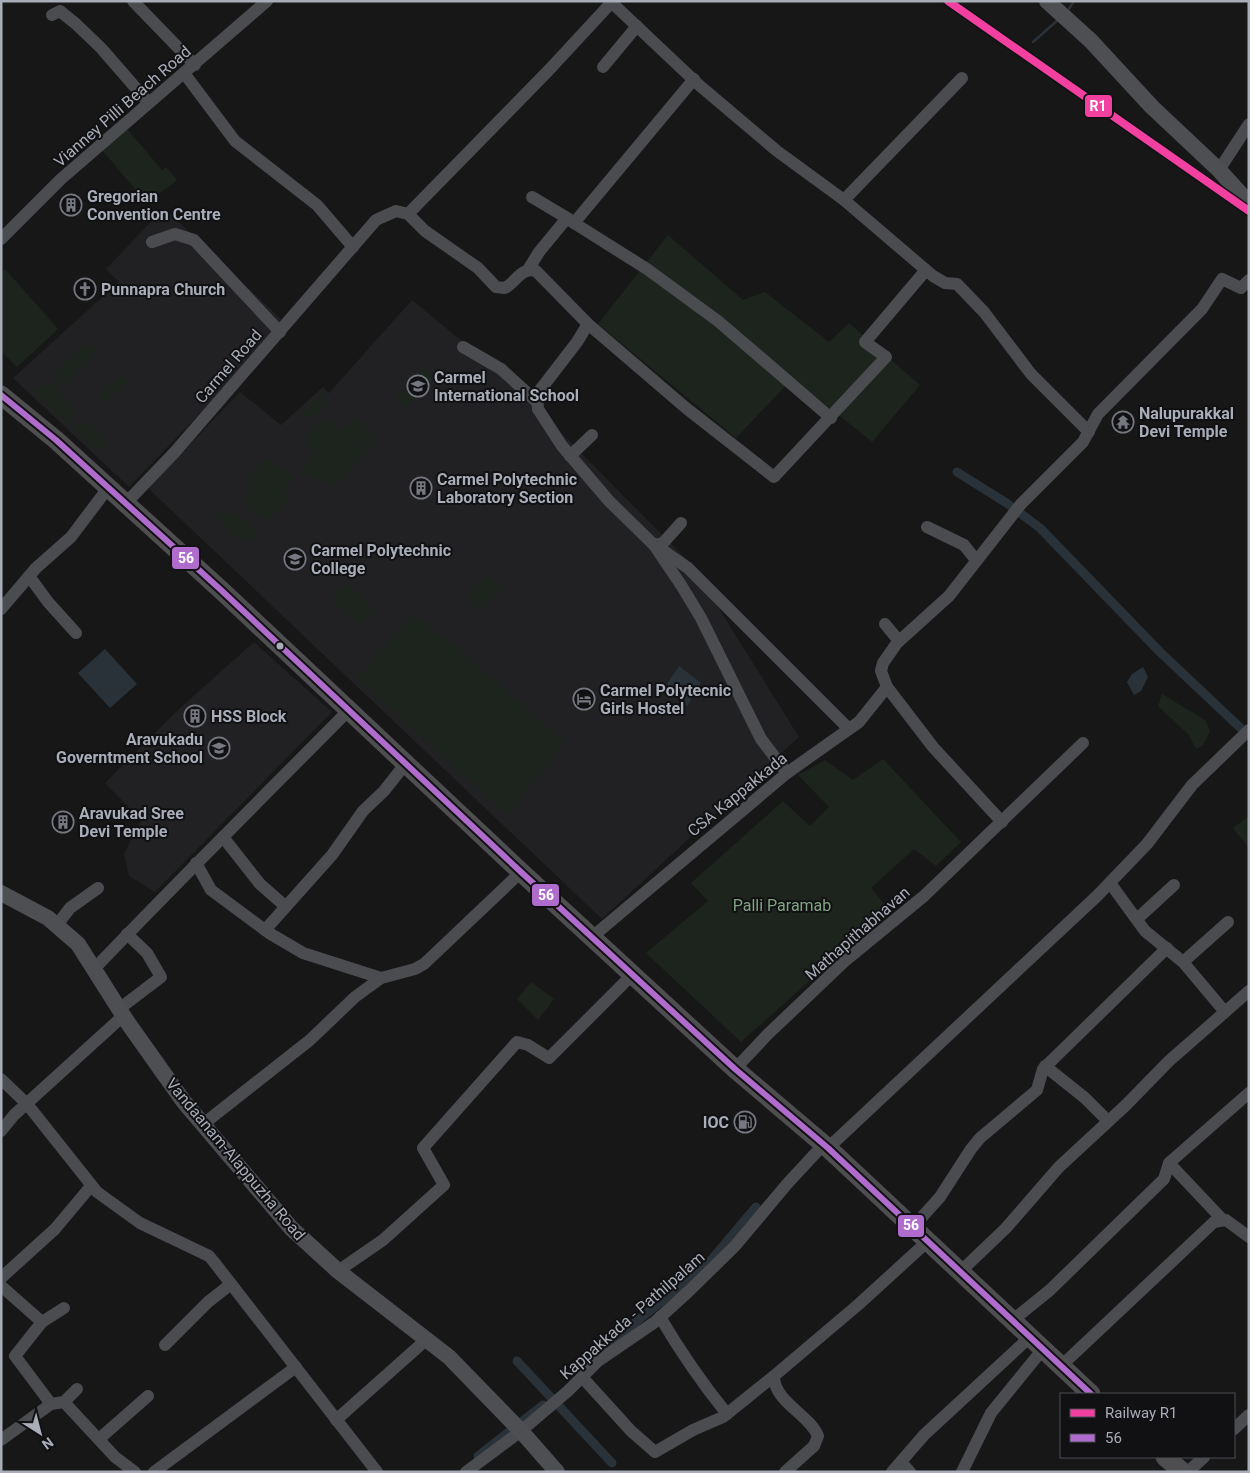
<svg xmlns="http://www.w3.org/2000/svg" width="1250" height="1473" font-family="Roboto,sans-serif">
	<style>
		.built { fill: #212123 }
		.green { fill: #1d241e }
		.water { fill: #2a3239 }
		.lines { fill: none; stroke-linecap: round; stroke-linejoin: round }
		.stream { stroke: #2a3239; stroke-width: 2.5 }
		.canal { stroke: #2a3239; stroke-width: 9 }
		.minor { stroke: #4b4c50; stroke-width: 12 }
		.major { stroke: #4d4f52; stroke-width: 16 }
		.highway { stroke: #4e4e51; stroke-width: 19 }
		.bus-1-casing { stroke: #111113; stroke-width: 10 }
		.bus-1 { stroke: #b06ccc; stroke-width: 6 }
		.rail-1-casing { stroke: #111113; stroke-width: 11 }
		.rail-1 { stroke: #f240a1; stroke-width: 8 }
		.bus-dot { fill: #a8adb8; stroke: #111113; stroke-width: 2 }
		.labels { text-anchor: middle; stroke-width: 4; stroke-linejoin: round; paint-order: stroke }
		.street-label { font-size: 16px; fill: #a8adb8; stroke: #111113 }
		.poi-label { font-size: 16px; font-weight: bold; fill: #a8adb8; stroke: #111113; text-anchor: start }
		.park-label { font-size: 16px; fill: #7fa381; stroke: #111113 }
		.line-badge { stroke: #111113; stroke-width: 2 }
		.badge-label { font-size: 14px; text-anchor: middle; font-weight: bold; fill: #fff }
	</style>
	<rect width="100%" height="100%" fill="#171717"/>
	<g class="built">
		<path d="M164,208L286,324L129,487L13,378L119,282L106,269Z"/>
		<path d="M412,300L508,379L692,565L799,737L602,919L148,488L240,392L281,425L323,387L329,393Z"/>
		<path d="M254,642L332,712L155,892L129,876L124,854L141,820L105,783L180,708Z"/>
	</g>
	<g class="green">
		<path d="M127,129L162,170L166,167L177,180L147,203L102,150Z"/>
		<path d="M668,235L743,300L765,292L829,342L849,323L920,385L872,442L793,378L736,438L598,324Z"/>
		<path d="M5,269L58,329L17,367L1,351V273Z"/>
		<path d="M86,344L93,345L98,349L63,385L55,378L56,371Z"/>
		<path d="M424,368L434,378L406,408L395,398Z"/>
		<path d="M122,375L128,382L104,403L98,396Z"/>
		<path d="M46,383L53,384L73,412L69,424L33,392Z"/>
		<path d="M320,394L328,402L309,420L301,413Z"/>
		<path d="M325,418L363,449L375,436L378,438L335,486L298,473L316,452L304,440Z"/>
		<path d="M352,418L373,434L363,447L341,430Z"/>
		<path d="M83,422L88,424L108,443L98,451L73,428Z"/>
		<path d="M268,459L279,469L282,466L294,479L282,492L289,499L267,523L242,500L254,487L246,479Z"/>
		<path d="M219,508L226,515L232,509L258,533L252,539L240,541L215,516Z"/>
		<path d="M489,575L501,588L478,611L466,597Z"/>
		<path d="M346,582L374,609L360,625L331,599Z"/>
		<path d="M413,615L465,655L565,743L507,815L357,678Z"/>
		<path d="M1162,694L1205,720L1210,731L1203,745L1196,749L1189,735L1158,706Z"/>
		<path d="M883,759L961,842L936,866L914,849L871,888L889,910L741,1042L646,953L708,901L691,883L783,801L810,826L829,807L798,775L825,760L853,780Z"/>
		<path d="M1249,816V848L1233,828Z"/>
		<path d="M531,982L554,999L538,1020L517,999Z"/>
	</g>
	<g class="water">
		<path d="M105,649L137,684L110,708L78,673Z"/>
		<path d="M679,666L701,683L687,706L667,684Z"/>
		<path d="M1143,667L1148,677L1141,691L1134,695L1127,682L1132,674Z"/>
	</g>
	<g class="lines">
		<g class="stream">
			<path d="M1067,12L1074,1"/>
			<path d="M1033,42L1059,19"/>
		</g>
		<g class="canal">
			<path d="M957,472L1008,504L1040,528L1160,652L1249,736"/>
			<path d="M517,1361L612,1463"/>
			<path d="M589,1362L606,1346L708,1264L756,1207"/>
			<path d="M478,1456L543,1405"/>
		</g>
		<g class="minor">
			<path d="M133,1L195,65"/>
			<path d="M610,1L699,85L777,151L844,200L933,276L945,283L957,284L984,312L1031,374L1089,432"/>
			<path d="M612,2L548,71L408,214L425,231L478,268L496,287L505,288C515,283 522,266 536,271L588,324L577,342L537,394L538,409L562,446L609,501L654,545L681,585L701,618L761,739L787,773"/>
			<path d="M52,15L60,11L76,24L101,48L148,102"/>
			<path d="M603,67L637,26"/>
			<path d="M184,73L235,141L317,205L353,247"/>
			<path d="M1219,170L1249,124"/>
			<path d="M532,197L567,218"/>
			<path d="M844,200L962,78"/>
			<path d="M574,223L647,269L718,321L831,418"/>
			<path d="M1,239L61,179L267,1"/>
			<path d="M152,242L175,234L194,240L280,332"/>
			<path d="M528,270L539,252L567,218L574,223L694,79"/>
			<path d="M588,324L686,408L774,477L886,357L865,342L926,270"/>
			<path d="M463,347L501,369L536,401"/>
			<path d="M570,456L592,435"/>
			<path d="M125,504L174,453L376,220L396,211L408,214"/>
			<path d="M927,527L964,545L976,560"/>
			<path d="M654,545L663,543L681,523"/>
			<path d="M658,547L688,568L849,729"/>
			<path d="M29,576L48,602L76,633"/>
			<path d="M1,609L36,568L71,537L108,488"/>
			<path d="M885,624L899,641"/>
			<path d="M1002,822L933,747L887,687L881,671L883,663L897,643L949,596L1021,504L1083,442L1098,414L1202,309L1222,279L1241,288L1249,280"/>
			<path d="M223,837L260,884L285,906"/>
			<path d="M196,863L211,890L269,933L303,953L381,978"/>
			<path d="M1110,883L1145,931L1183,962L1225,1012"/>
			<path d="M1137,919L1174,885"/>
			<path d="M57,925L70,908L98,888"/>
			<path d="M265,930L332,855L363,811L384,791L406,763"/>
			<path d="M592,937L787,773L859,722L887,687"/>
			<path d="M1183,962L1228,922"/>
			<path d="M94,969C178,881 264,796 349,710"/>
			<path d="M119,1009L161,977L147,953L127,934"/>
			<path d="M1045,1066L1085,1098L1108,1121"/>
			<path d="M735,1069L768,1034L846,960L924,896L1083,743"/>
			<path d="M1,1079L27,1104L97,1192L140,1223L209,1256L214,1262L377,1472"/>
			<path d="M202,1125L310,1040L355,997L381,978L415,969L424,964L521,872"/>
			<path d="M1,1131L14,1115L123,1016"/>
			<path d="M828,1148L1097,896L1147,844L1192,785L1249,730"/>
			<path d="M1222,1219L1169,1163L1249,1093"/>
			<path d="M913,1227L940,1197L971,1149L980,1138L1037,1090L1043,1069L1167,948"/>
			<path d="M338,1271L383,1240L444,1185L423,1148L517,1042L528,1045L549,1058L633,974"/>
			<path d="M961,1271L1006,1228L1059,1167L1126,1105L1169,1061L1249,991"/>
			<path d="M1,1278L55,1229L91,1186"/>
			<path d="M1,1286L42,1322L15,1356L51,1404L64,1402L115,1457L135,1472"/>
			<path d="M660,1317C680,1351 702,1383 727,1414"/>
			<path d="M1013,1320L1050,1290L1164,1179L1169,1163"/>
			<path d="M42,1322L64,1308"/>
			<path d="M165,1345L208,1302L231,1284"/>
			<path d="M1061,1366L1214,1222L1226,1220L1249,1237"/>
			<path d="M582,1377L631,1431L655,1452L693,1430L723,1417L774,1376"/>
			<path d="M64,1402L77,1389"/>
			<path d="M336,1420L427,1339"/>
			<path d="M1234,1429L1249,1415"/>
			<path d="M99,1439L148,1396"/>
			<path d="M1,1440L51,1404"/>
			<path d="M901,1462L910,1472"/>
			<path d="M154,1472L296,1367"/>
			<path d="M466,1472L521,1431L568,1391L598,1361L655,1322L689,1291L735,1246L787,1184L824,1144"/>
			<path d="M785,1472L814,1446L818,1436C809,1414 774,1402 774,1376L859,1304L928,1241"/>
			<path d="M892,1472L924,1435L1030,1337"/>
			<path d="M962,1472L991,1413L1043,1349"/>
			<path d="M1188,1472L1204,1457"/>
		</g>
		<g class="major">
			<path d="M1047,1L1091,41L1152,107L1219,170L1249,203"/>
			<path d="M1,893L48,918L78,944L128,1023L184,1102L291,1228L338,1271L449,1357L521,1431L557,1472"/>
		</g>
		<g class="highway">
			<path d="M1,395L56,440L221,590L521,872L735,1069L828,1148L1091,1394"/>
			<path d="M1165,1457L1183,1472"/>
		</g>
		<g class="bus-1-casing">
			<path id="bus-1" d="M1,395L56,440L221,590L521,872L735,1069L828,1148L1091,1394"/>
		</g>
		<use href="#bus-1" class="bus-1"/>
		<g class="rail-1-casing">
			<path id="rail-1" d="M948,1L1249,211"/>
		</g>
		<use href="#rail-1" class="rail-1"/>
	</g>
	<defs>
		<g id="building-ring" transform="scale(1.125)"><circle r="9.5" fill="#111113" stroke="#757880" stroke-width="1.5"/><path d="M-4-6H4V6H1V3H-1V6H-4ZM-2.5-4.3h1.7v1.8h-1.7ZM.8-4.3h1.7v1.8H.8ZM-2.5-1h1.7V.8h-1.7ZM.8-1h1.7V.8H.8Z" fill="#757880"/></g>
		<g id="church-ring" transform="scale(1.125)"><circle r="9.5" fill="#111113" stroke="#757880" stroke-width="1.5"/><path d="M-1.2-6h2.4v3.5h3.3v2.4h-3.3V6h-2.4V-.1h-3.3v-2.4h3.3Z" fill="#757880"/></g>
		<g id="school-ring" transform="scale(1.125)"><circle r="9.5" fill="#111113" stroke="#757880" stroke-width="1.5"/><path d="M0-5L7-2L0 1L-7-2ZM-4 1L0 2.5L4 1V4Q0 6-4 4Z" fill="#757880"/></g>
		<g id="temple-ring" transform="scale(1.125)"><circle r="9.5" fill="#111113" stroke="#757880" stroke-width="1.5"/><path d="M0-6L5-2H3V0L6.5 2.5H4V6H1.5V3h-3V6H-4V2.5H-6.5L-3 0V-2H-5Z" fill="#757880"/></g>
		<g id="university-ring" transform="scale(1.125)"><circle r="9.5" fill="#111113" stroke="#757880" stroke-width="1.5"/><path d="M0-5L7-2L0 1L-7-2ZM-4 1L0 2.5L4 1V4Q0 6-4 4Z" fill="#757880"/></g>
		<g id="hotel-ring" transform="scale(1.125)"><circle r="9.5" fill="#111113" stroke="#757880" stroke-width="1.5"/><path d="M-6-4.5h1.5V1H6V5H4.5V3h-9V5H-6ZM-4 0a1.8 1.8 0 1 1 3.6 0ZM.5 0V-2.5h3Q6-2.5 6 0Z" fill="#757880"/></g>
		<g id="fuel-ring" transform="scale(1.125)"><circle r="9.5" fill="#111113" stroke="#757880" stroke-width="1.5"/><path d="M-5.5-6h7V0h2V4h1.3V-2.5L3-4.5l.8-.8L6-3V5H2.5V1h-1V6h-7ZM-4.2-4.7v3.2H.2V-4.7Z" fill="#757880"/></g>
	</defs>
	<g fill-rule="evenodd">
		<use href="#building-ring" x="71" y="205"/>
		<use href="#church-ring" x="85" y="289"/>
		<use href="#school-ring" x="418" y="386"/>
		<use href="#temple-ring" x="1123" y="422"/>
		<use href="#building-ring" x="421" y="488"/>
		<use href="#university-ring" x="295" y="559"/>
		<use href="#hotel-ring" x="584" y="699"/>
		<use href="#building-ring" x="195" y="716"/>
		<use href="#school-ring" x="219" y="748"/>
		<use href="#building-ring" x="63" y="822"/>
		<use href="#fuel-ring" x="745" y="1122"/>
	</g>
	<circle class="bus-dot" cx="280" cy="646" r="4.5"/>
	<g class="labels">
		<g class="street-label">
			<text transform="translate(122 106) rotate(-41)" y="6">Vianney Pilli Beach Road</text>
			<text transform="translate(228 366) rotate(-49)" y="6">Carmel Road</text>
			<text transform="translate(737 794) rotate(-39)" y="6">CSA Kappakkada</text>
			<text transform="translate(857 933) rotate(-41)" y="6">Mathapithabhavan</text>
			<text transform="translate(236 1159) rotate(50)" y="6">Vandaanam-Alappuzha Road</text>
			<text transform="translate(632 1315) rotate(-41)" y="6">Kappakkada - Pathilpalam</text>
		</g>
		<g class="poi-label">
			<text x="87" y="202">Gregorian<tspan x="87" dy="18">Convention Centre</tspan></text>
			<text x="101" y="295">Punnapra Church</text>
			<text x="434" y="383">Carmel<tspan x="434" dy="18">International School</tspan></text>
			<text x="1139" y="419">Nalupurakkal<tspan x="1139" dy="18">Devi Temple</tspan></text>
			<text x="437" y="485">Carmel Polytechnic<tspan x="437" dy="18">Laboratory Section</tspan></text>
			<text x="311" y="556">Carmel Polytechnic<tspan x="311" dy="18">College</tspan></text>
			<text x="600" y="696">Carmel Polytecnic<tspan x="600" dy="18">Girls Hostel</tspan></text>
			<text x="211" y="722">HSS Block</text>
			<text x="203" y="745" text-anchor="end">Aravukadu<tspan x="203" dy="18">Governtment School</tspan></text>
			<text x="79" y="819">Aravukad Sree<tspan x="79" dy="18">Devi Temple</tspan></text>
			<text x="729" y="1128" text-anchor="end">IOC</text>
		</g>
		<g class="park-label">
			<text x="782" y="911">Palli Paramab</text>
		</g>
	</g>
	<g class="line-badge">
		<rect x="1084" y="94" width="29" height="24" rx="5" fill="#f240a1"/>
		<rect x="171" y="546" width="29" height="24" rx="5" fill="#b06ccc"/>
		<rect x="531" y="883" width="29" height="24" rx="5" fill="#b06ccc"/>
		<rect x="897" y="1214" width="28" height="24" rx="5" fill="#b06ccc"/>
	</g>
	<g class="badge-label">
		<text x="1098" y="111">R1</text>
		<text x="186" y="563">56</text>
		<text x="546" y="900">56</text>
		<text x="911" y="1230">56</text>
	</g>
	<rect width="1250" height="1473" fill="none" stroke="#a8adb8" stroke-width="5"/>
	<rect x="1060" y="1393" width="175" height="65" fill="#111113" stroke="#4d4f55"/>
	<rect x="1070" y="1409" width="25" height="8" fill="#f240a1" stroke="#4d4f55"/>
	<text x="1105" y="1418" font-size="15" fill="#a8adb8">Railway R1</text>
	<rect x="1070" y="1434" width="25" height="8" fill="#b06ccc" stroke="#4d4f55"/>
	<text x="1105" y="1443" font-size="15" fill="#a8adb8">56</text>
	<g transform="translate(40 1433) rotate(144)" stroke="#111113" stroke-width="4" paint-order="stroke">
	<path d="M0-4L9 19L0 12L-9 19Z" fill="#a8adb8"/>
	<text y="-8" font-size="14" font-weight="bold" text-anchor="middle" fill="#a8adb8">N</text>
	</g>
</svg>
